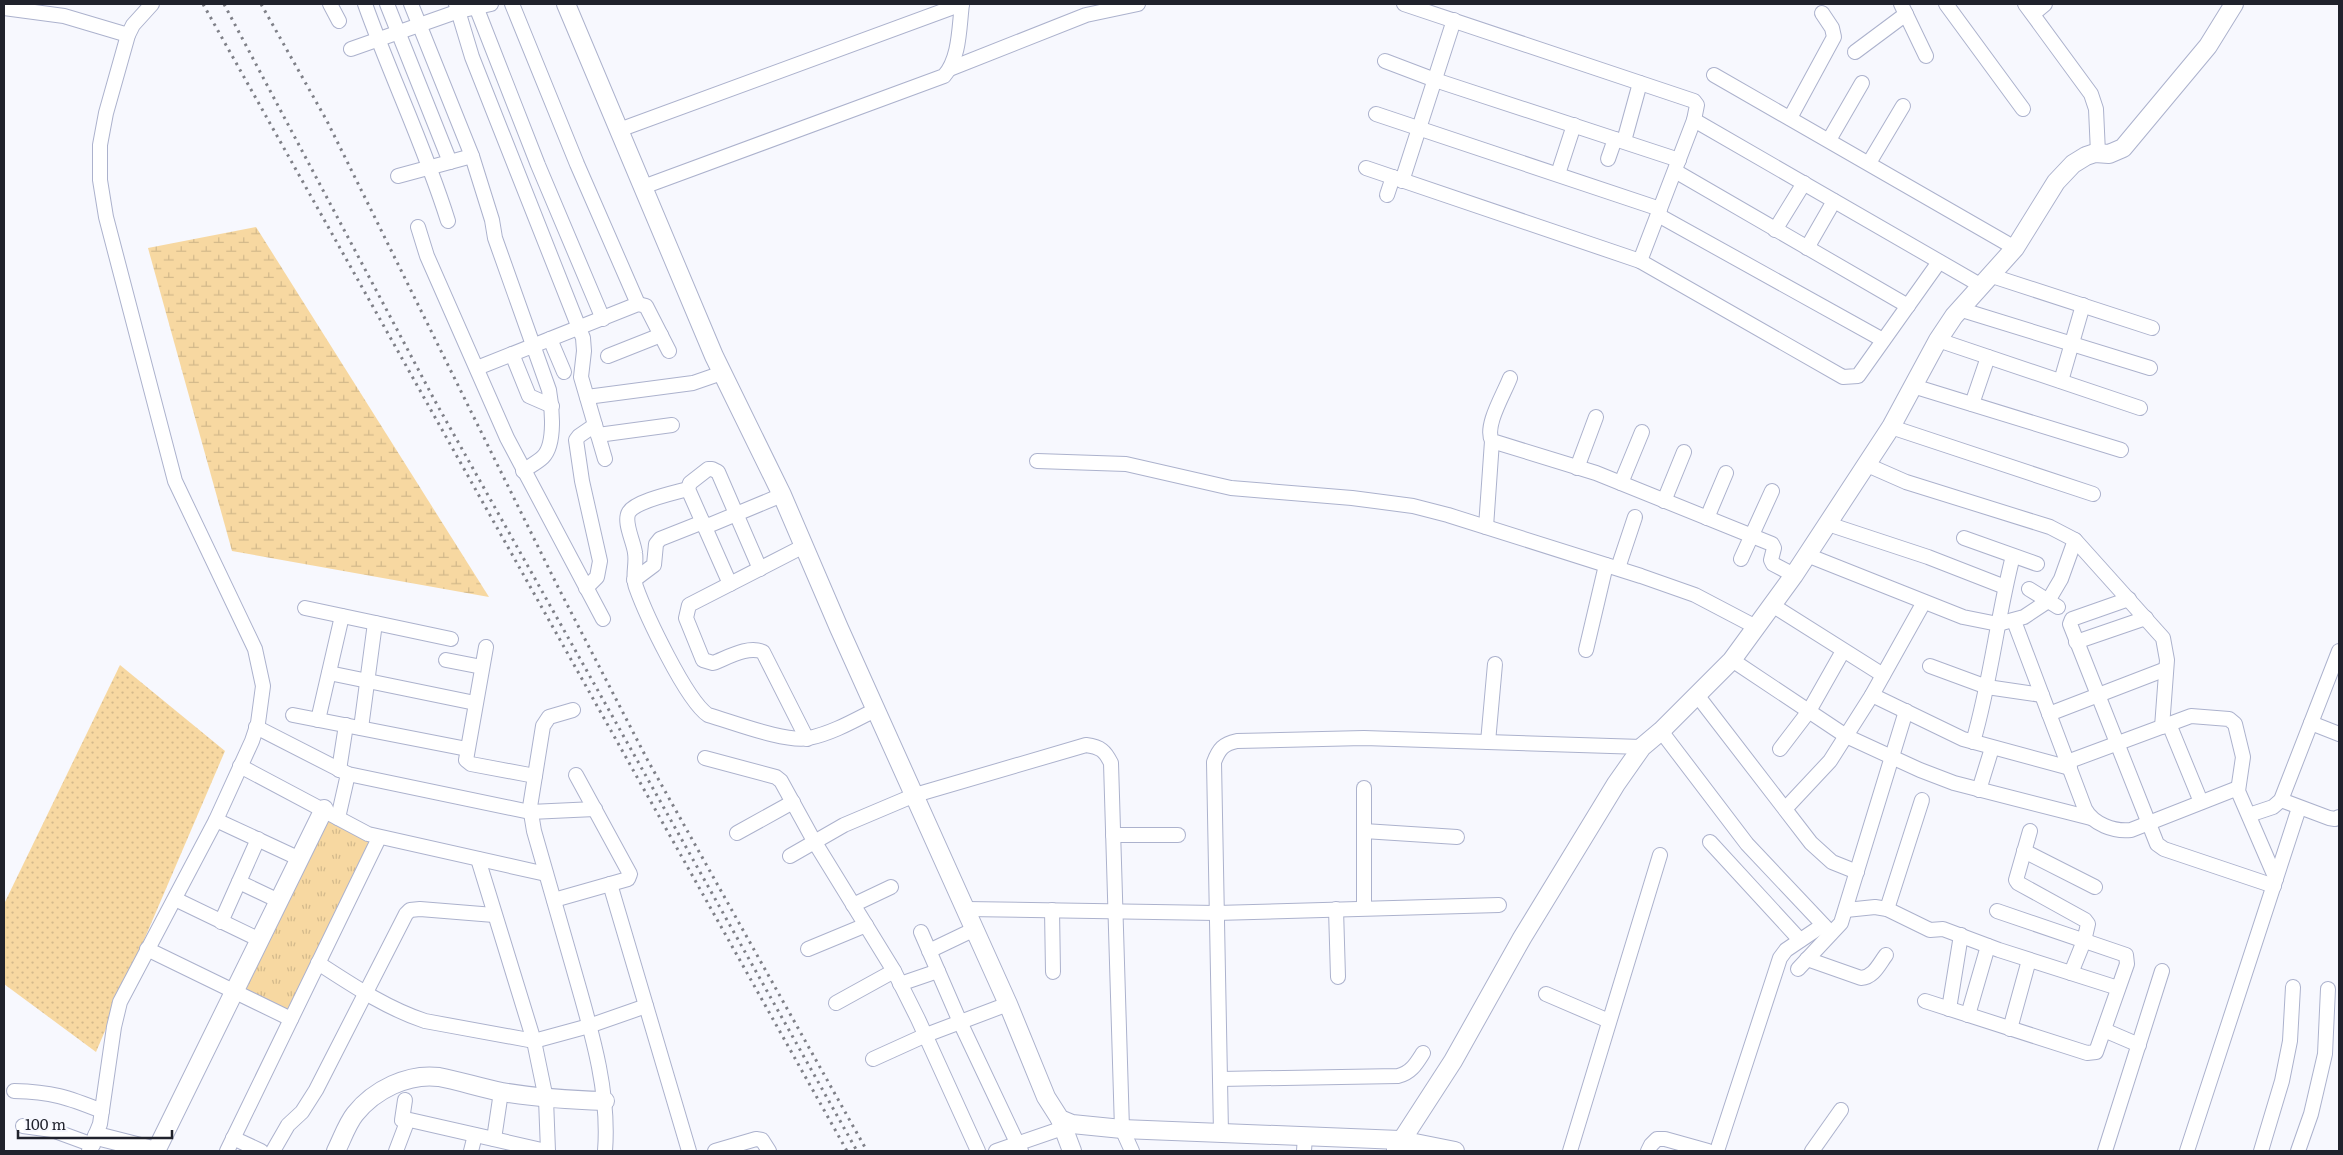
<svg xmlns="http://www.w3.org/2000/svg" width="2343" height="1155" font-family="Literata,serif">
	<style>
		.grass { fill: url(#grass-dots) }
		.wetland { fill: url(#wetland-marsh) }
		.park { fill: url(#park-tufts) }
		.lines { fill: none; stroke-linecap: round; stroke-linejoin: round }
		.minor-casing { stroke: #acb2cd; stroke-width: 16 }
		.major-casing { stroke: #acb2cd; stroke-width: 20 }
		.minor { stroke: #fff; stroke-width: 14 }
		.major { stroke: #fff; stroke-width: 18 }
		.rail { stroke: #7f8088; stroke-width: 3; stroke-dasharray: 2.5 5; stroke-linecap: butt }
	</style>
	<defs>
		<pattern id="grass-dots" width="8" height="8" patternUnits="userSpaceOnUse" patternTransform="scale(1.25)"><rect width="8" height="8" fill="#f7d8a1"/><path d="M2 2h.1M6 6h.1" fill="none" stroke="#d3b98b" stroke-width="1.8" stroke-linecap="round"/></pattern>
		<pattern id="wetland-marsh" width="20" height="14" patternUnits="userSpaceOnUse" patternTransform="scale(1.25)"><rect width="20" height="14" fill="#f7d8a1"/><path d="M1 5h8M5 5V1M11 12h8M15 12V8" fill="none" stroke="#d3b98b"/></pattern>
		<pattern id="park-tufts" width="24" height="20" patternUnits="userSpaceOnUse" patternTransform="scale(1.25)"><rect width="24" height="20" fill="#f7d8a1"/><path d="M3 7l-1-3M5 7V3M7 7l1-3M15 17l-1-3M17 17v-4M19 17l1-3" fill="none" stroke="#d3b98b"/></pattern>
	</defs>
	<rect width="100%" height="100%" fill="#f7f8fe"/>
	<path class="grass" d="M120,665L225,751L96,1052L4,984V904Z"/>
	<path class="wetland" d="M256,227L489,597L232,551L148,248Z"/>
	<path class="park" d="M324,809L379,838L291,1019L234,992Z"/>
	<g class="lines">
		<g class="minor-casing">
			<g id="minor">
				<path d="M330,4L339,21"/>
				<path d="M365,4C391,77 425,147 448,221"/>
				<path d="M387,4L450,162"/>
				<path d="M411,4L472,156L492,220L495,238L549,390C552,406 556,444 543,457C538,462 530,466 523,471"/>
				<path d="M456,4L472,57L583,338L584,351L581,377L605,459"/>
				<path d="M475,4L538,165L603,319"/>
				<path d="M512,4L577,164L638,304"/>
				<path d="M1404,4L1694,101L1697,105L1694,120L1640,261"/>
				<path d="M1901,4L1926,56"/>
				<path d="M1946,4L2023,109"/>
				<path d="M2025,4L2091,94L2096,109L2098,153"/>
				<path d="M4,8L64,16L128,35"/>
				<path d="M2033,14L2045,4"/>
				<path d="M351,49L459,11L491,4"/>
				<path d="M1855,52L1906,14"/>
				<path d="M1385,61L1435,80L1679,160"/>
				<path d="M952,68L1086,15L1138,4"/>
				<path d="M1714,75L2015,248"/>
				<path d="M1376,114L1660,209"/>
				<path d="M1790,118L1834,37L1832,28L1822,13"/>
				<path d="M1694,120L1980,285"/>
				<path d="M619,130L962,4"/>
				<path d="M1829,140L1862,83"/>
				<path d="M1624,141L1640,83"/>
				<path d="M1608,159L1615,139"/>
				<path d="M1869,163L1903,106"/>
				<path d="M1366,168L1640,261L1843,377L1858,376L1939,262"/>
				<path d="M1675,171L1908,306"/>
				<path d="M1558,174L1574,125"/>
				<path d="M398,176L472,156"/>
				<path d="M1402,181L1454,20"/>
				<path d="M643,187L944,76C960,58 959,27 962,4"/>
				<path d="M1387,195L1393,177"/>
				<path d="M1658,215L1883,340"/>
				<path d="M418,227L427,256L507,438L603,619"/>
				<path d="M1775,230L1804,183"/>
				<path d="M1807,248L1834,201"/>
				<path d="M1989,275L2152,328"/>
				<path d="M1959,309L2150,368"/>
				<path d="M550,339L564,372"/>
				<path d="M1938,340L2140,408"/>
				<path d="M512,354L529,396L552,406"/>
				<path d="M608,356L661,335"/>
				<path d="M477,368L638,304L646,306L669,351"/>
				<path d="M1510,378C1504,394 1484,426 1492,441L1596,473L1772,544L1774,548L1771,560L1773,564L1794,575"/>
				<path d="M2061,381L2083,305"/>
				<path d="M1913,386L2121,450"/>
				<path d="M587,397L693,383L722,373"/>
				<path d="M1972,404L1988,357"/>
				<path d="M1891,427L2093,494"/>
				<path d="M598,435L672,425"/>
				<path d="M1037,461L1126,464L1231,488L1352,498L1413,506L1448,515L1641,576L1695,595L1756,627"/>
				<path d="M1865,464L1906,482L2050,527L2075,540L2163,638L2167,660L2162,727"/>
				<path d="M1577,468L1596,417"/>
				<path d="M1621,483L1642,432"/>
				<path d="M688,489C674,493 636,501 629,512C623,522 634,542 635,553C637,564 632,576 636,587C646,615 686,700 708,715C733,722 786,743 809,738C833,733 855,720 877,709"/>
				<path d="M1664,501L1684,452"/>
				<path d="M1707,518L1726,473"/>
				<path d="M1828,524L1928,557L2005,587"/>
				<path d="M705,527L782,495"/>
				<path d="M1486,527L1492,441"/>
				<path d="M1964,538L2037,564"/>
				<path d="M804,546L689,605L686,618L703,660L713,663C727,658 748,645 763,652L807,739"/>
				<path d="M1807,555L1963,617L1998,624L2024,617L2048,601L2061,579L2075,540"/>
				<path d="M1741,559L1772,491"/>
				<path d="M1618,568L1635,517"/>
				<path d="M634,580L654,565L656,544L660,539L703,522"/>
				<path d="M730,584L688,489L690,483L708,469H712L718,472L760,569"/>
				<path d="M586,588L597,577L600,561L582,481L576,440L579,436L595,425"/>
				<path d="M2029,589L2058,607"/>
				<path d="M2129,599L2072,619L2070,624L2157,844L2164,849L2274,886"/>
				<path d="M1772,605L1883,675"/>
				<path d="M305,608L451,639"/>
				<path d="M2014,621L2085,809C2093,824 2114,832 2131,830L2238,788"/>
				<path d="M2076,642L2146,618"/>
				<path d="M486,647L466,760L471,764L535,776"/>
				<path d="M1586,650L1606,565"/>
				<path d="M446,660L482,667"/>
				<path d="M1732,660L1846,736L1920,770L1954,783L2091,818"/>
				<path d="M1930,666L1987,687L2042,695"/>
				<path d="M329,673L475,703"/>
				<path d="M1697,695L1811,843L1832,862L1857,872"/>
				<path d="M1872,695L1963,739L2070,768"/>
				<path d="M573,710L549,717L543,726L530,807L534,831C547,876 560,922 573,967C590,1027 610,1089 605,1151"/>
				<path d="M2049,714L2166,669"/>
				<path d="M293,715L467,749"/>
				<path d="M318,720L342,616"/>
				<path d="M2311,723L2339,734"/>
				<path d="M2169,724L2201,802"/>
				<path d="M256,727L348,774L530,812L595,809"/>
				<path d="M361,728L375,623"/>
				<path d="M1661,731L1747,844L1831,933"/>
				<path d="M1488,742L1495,664"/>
				<path d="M1973,742C1991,681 1997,617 2013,556"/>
				<path d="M1780,749L1809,711L1843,651"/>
				<path d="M705,758L776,777L781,781L814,841L894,971L918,1019L978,1151"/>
				<path d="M2067,762L2191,716L2229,719L2235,724L2243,757L2238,791L2276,879"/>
				<path d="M240,766L368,834L546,874"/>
				<path d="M339,770L346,725"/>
				<path d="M1364,788V908"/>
				<path d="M1979,790L1992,748"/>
				<path d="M2281,800L2329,818L2335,819L2339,817"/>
				<path d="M1786,808L1830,761L1872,695L1924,602"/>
				<path d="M2249,815L2273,807L2281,800L2339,651"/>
				<path d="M338,818L348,774"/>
				<path d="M216,820L300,859"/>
				<path d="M1364,831L1457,837"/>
				<path d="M2030,831L2016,880L2018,883L2085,920L2088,924L2084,941L2071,973"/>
				<path d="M737,833L793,802"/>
				<path d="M1113,835H1178"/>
				<path d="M1710,842L1800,940"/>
				<path d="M2024,851L2095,887"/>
				<path d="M790,856L844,825L915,795L1086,745C1101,747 1105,751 1111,763L1122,1129L1132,1151"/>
				<path d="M478,859L534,1041L546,1099L548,1151"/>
				<path d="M239,882L279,901"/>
				<path d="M610,884L689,1151"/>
				<path d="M175,899L260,940"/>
				<path d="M554,900L628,879L630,874L576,775"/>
				<path d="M853,905L891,887"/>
				<path d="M966,909L1216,913L1499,905"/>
				<path d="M1336,909L1338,977"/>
				<path d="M1887,909L1922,800"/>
				<path d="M1052,910L1053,972"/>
				<path d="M1846,910L1875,907L1887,909L1930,930L1943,929L1999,950L2118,988"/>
				<path d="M221,922L258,839"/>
				<path d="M921,932L960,1022L1021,1151"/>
				<path d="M147,949L291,1019"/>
				<path d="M808,949L866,925"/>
				<path d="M929,951L975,929"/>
				<path d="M1807,959L1861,978C1874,977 1879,964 1886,955"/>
				<path d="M318,963C352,985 386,1008 425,1021L534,1041L589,1026L646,1006"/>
				<path d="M1798,969L1841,923L1906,711"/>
				<path d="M900,984L938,971"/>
				<path d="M1546,994L1609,1021"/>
				<path d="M1925,1001L2087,1053L2096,1052L2127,964L2126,955L1997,911"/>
				<path d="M836,1003L894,971"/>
				<path d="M1949,1009L1961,935"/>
				<path d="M1968,1015L1988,946"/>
				<path d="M2010,1029L2029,960"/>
				<path d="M2104,1030L2139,1045"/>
				<path d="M873,1059L926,1035L1008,1004"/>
				<path d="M1220,1079L1398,1076C1411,1073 1416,1064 1423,1053"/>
				<path d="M14,1091C52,1092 67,1097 102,1111"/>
				<path d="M405,1100L402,1120L407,1122"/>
				<path d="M23,1126L52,1130L93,1145"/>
				<path d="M1221,1133L1214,762C1219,749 1223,744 1237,741L1364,738L1642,747"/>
				<path d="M233,1138L261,1151"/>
				<path d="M494,1139L501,1092"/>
				<path d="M89,1151L100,1124L114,1027L120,1002L216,820L252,741L258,723L263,686L255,649L175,481L106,217L100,180V145L106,113L128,35L133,25L152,4"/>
				<path d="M227,1151L379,838"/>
				<path d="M273,1151L288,1125L302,1112L316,1090L406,914L410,910L420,909L494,915"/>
				<path d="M396,1151L407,1122L410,1120L546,1151"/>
				<path d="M471,1151L475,1135"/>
				<path d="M715,1151L756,1139L762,1140L769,1151"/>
				<path d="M996,1151L1063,1128"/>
				<path d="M1304,1151L1305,1136"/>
				<path d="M1570,1151L1660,855"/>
				<path d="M1648,1151L1651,1145L1657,1139H1665L1708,1151"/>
				<path d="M1717,1151L1780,958L1786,950L1823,925"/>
				<path d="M1812,1151L1841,1110"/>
				<path d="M2105,1151L2162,971"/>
				<path d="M2187,1151L2299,808"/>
				<path d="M2261,1151L2282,1081L2290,1041L2293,987"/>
				<path d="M2298,1151L2311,1114L2325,1054L2328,989"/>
			</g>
		</g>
		<g class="major-casing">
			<g id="major">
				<path d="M566,4L714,356L782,495L839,628L1008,1004L1046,1097L1060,1119L1072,1124L1122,1129L1400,1140L1455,1151"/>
				<path d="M1060,1119L1072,1151"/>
				<path d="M97,1136L156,1151L324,809"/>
				<path d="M1396,1149L1453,1061L1522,938L1616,784L1642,747L1661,731L1732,660L1794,575L1891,427L1938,340L1954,316L2015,248L2056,182L2073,164L2086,156L2095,153L2109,154L2123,148L2208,46L2234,4"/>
				<path d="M336,1151C342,1139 347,1124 355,1114C374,1090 408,1073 439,1077C460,1081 481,1088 502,1092C537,1098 570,1100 605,1101"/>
			</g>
		</g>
		<use href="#minor" class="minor"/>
		<use href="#major" class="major"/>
		<g class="rail">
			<path d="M203,4L847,1151"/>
			<path d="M224,4L435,401L857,1151"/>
			<path d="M261,4L327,121L558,587L647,759L867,1151"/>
		</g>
	</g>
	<rect width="2343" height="1155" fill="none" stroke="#20222c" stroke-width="10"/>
	<path d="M18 1130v8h154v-8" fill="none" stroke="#20222c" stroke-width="2.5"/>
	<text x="25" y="1130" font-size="15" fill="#20222c" stroke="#f7f8fe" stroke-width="4" paint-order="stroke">100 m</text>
</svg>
